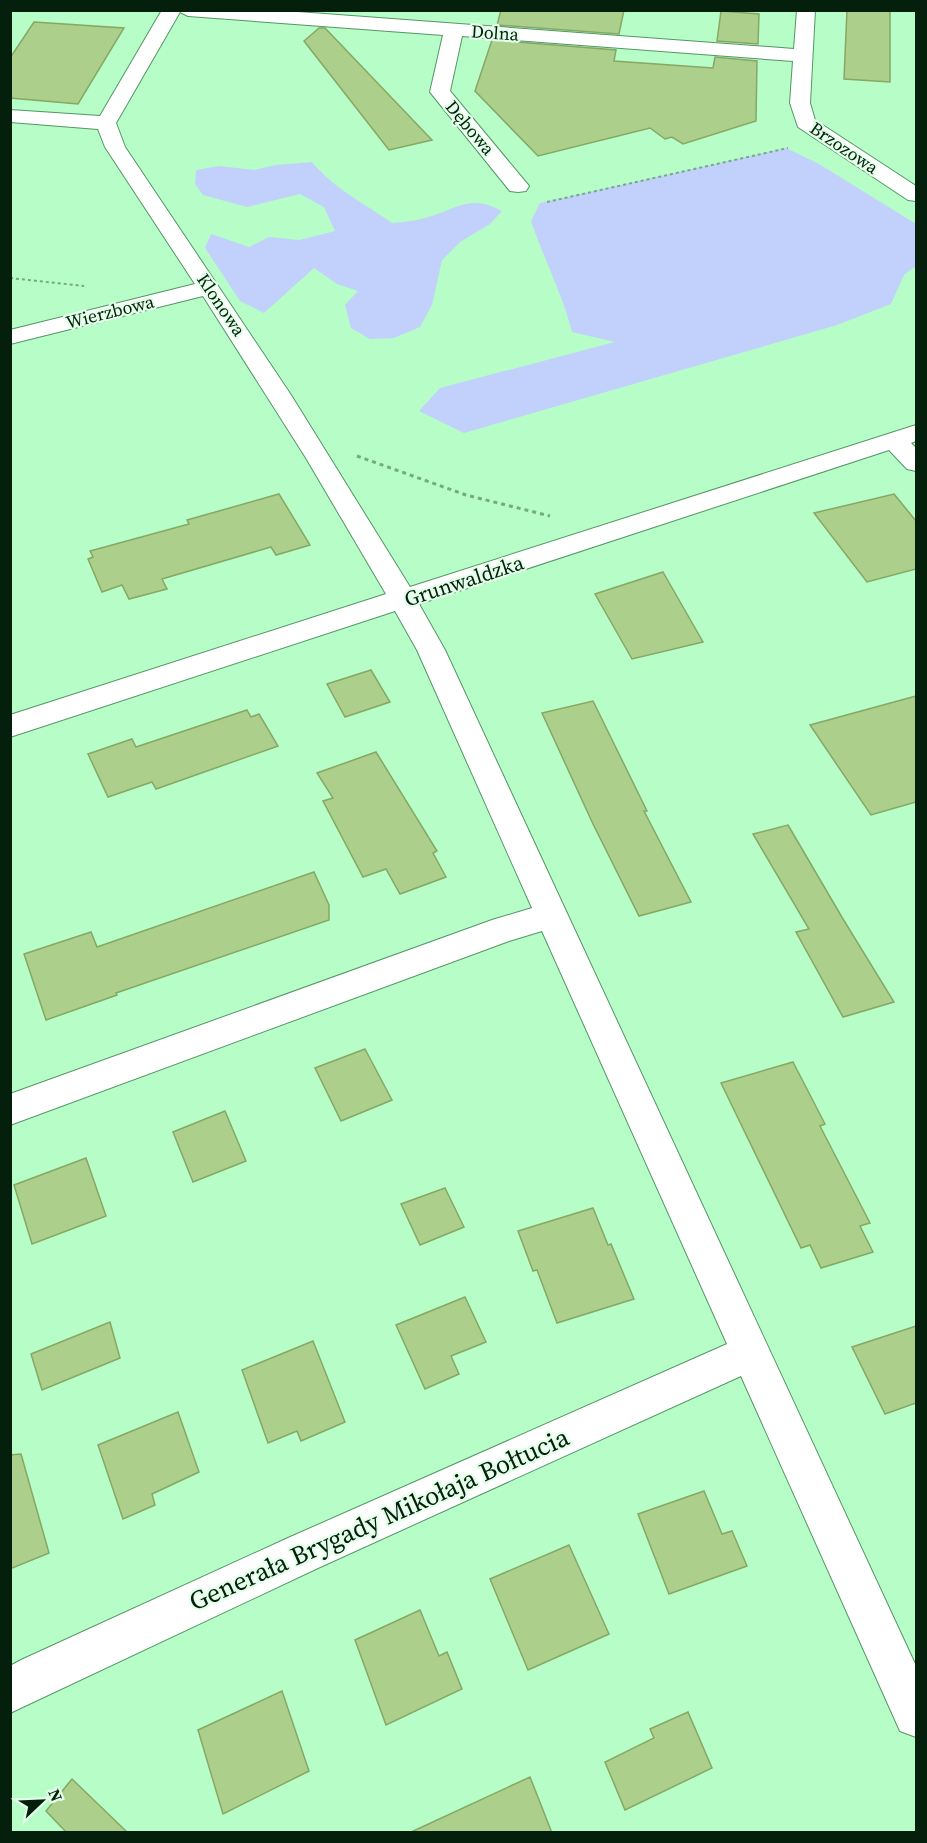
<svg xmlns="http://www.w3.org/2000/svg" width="927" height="1843" font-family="'Source Serif 4',serif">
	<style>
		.green { fill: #c2d0fc }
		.building { fill: #accf8b; stroke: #85a864; stroke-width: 1.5 }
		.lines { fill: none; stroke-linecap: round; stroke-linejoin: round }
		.street-casing { stroke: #539664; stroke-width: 2 }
		.path-far1 { stroke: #74aa81; stroke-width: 2; stroke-dasharray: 3 3; stroke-linecap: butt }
		.path { stroke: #74aa81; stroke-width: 3; stroke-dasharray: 4 4; stroke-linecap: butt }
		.street { fill: #fff; fill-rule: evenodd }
		.labels { text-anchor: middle; stroke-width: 4.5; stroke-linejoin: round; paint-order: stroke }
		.far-street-label { font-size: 18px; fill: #041f0c; stroke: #e4ffe9 }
		.street-label { font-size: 21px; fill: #041f0c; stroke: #e4ffe9 }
		.near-street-label { font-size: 26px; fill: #041f0c; stroke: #e4ffe9 }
	</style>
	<rect width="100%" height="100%" fill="#b7fdc7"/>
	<g class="green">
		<path d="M786,148L819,164L916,224V268H913L904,275L891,304L837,325L464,433L419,411L440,388L615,342L572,332C562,293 544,259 531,221L540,203Z"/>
		<path d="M312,162C334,189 364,203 392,223C403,222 415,221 425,218C457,210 468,193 502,211L490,224L460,242L442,260L432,305L420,327L394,338L370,339L351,328L345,305L358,291L337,284L314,268L264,313L240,301L205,248L211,234L249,247L269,237L299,240L335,231L324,207L300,194L247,207L203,195L195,184L196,170L219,166L254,170L276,165Z"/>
	</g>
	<g class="building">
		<path d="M501,10H624L619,34L497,25Z"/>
		<path d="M847,10H890V82L844,79Z"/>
		<path d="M721,11L759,14L758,44L717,41Z"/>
		<path d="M34,22L124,28L78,104L10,98V58Z"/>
		<path d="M319,28H325L432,140L389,150L304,41Z"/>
		<path d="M492,40L616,50L614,61L713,68L715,57L757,61L756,121L683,144L672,137L665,139L650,128L538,156L475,91Z"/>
		<path d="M279,494L310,545L276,555L271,547L162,579L167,589L129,599L122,585L102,592L88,559L93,557L90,551L189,524L187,520Z"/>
		<path d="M894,494L916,521V569L867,582L814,513Z"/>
		<path d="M663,572L703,642L632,659L595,594Z"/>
		<path d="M371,670L390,702L345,717L327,684Z"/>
		<path d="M916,696V802L871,815L810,725Z"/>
		<path d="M593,701L647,811H644L691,902L639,916L593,824L542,713Z"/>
		<path d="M247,710L251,717L259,714L278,746L156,789L152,782L108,797L88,754L132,739L136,747Z"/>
		<path d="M376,752L437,851L433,853L446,877L400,894L386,869L363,877L323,801L333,798L317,773Z"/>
		<path d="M788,825L843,919L894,1002L843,1017L796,932L809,929L753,834Z"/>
		<path d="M314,872L329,905V920L116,993L117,995L46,1020L24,954L91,932L97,947Z"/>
		<path d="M365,1049L392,1100L341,1121L315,1068Z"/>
		<path d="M793,1062L825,1124L820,1126L870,1223L860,1226L873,1252L821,1268L810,1245L801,1248L721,1083Z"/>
		<path d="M225,1111L246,1161L193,1182L173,1132Z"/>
		<path d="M86,1158L106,1216L32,1244L14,1185Z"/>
		<path d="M445,1188L464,1227L420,1245L401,1204Z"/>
		<path d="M593,1208L608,1245L611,1244L634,1299L557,1323L537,1270L533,1271L518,1231Z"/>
		<path d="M465,1297L486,1342L451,1356L459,1374L425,1389L396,1325Z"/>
		<path d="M110,1322L120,1358L42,1390L31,1354Z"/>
		<path d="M916,1326V1403L885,1414L852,1347Z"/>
		<path d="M313,1341L345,1422L301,1441L297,1431L268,1443L242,1370Z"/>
		<path d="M178,1412L199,1472L152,1494L155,1505L123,1519L98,1445Z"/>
		<path d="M21,1454L49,1553L10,1569V1455Z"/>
		<path d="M704,1491L722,1534L732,1531L747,1566L669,1594L638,1514Z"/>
		<path d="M569,1545L609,1634L528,1670L490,1579Z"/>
		<path d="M420,1610L439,1656L447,1652L462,1689L386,1725L355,1640Z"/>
		<path d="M282,1691L309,1771L223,1814L198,1730Z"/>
		<path d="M688,1712L712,1768L625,1810L605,1762L654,1738L650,1729Z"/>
		<path d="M530,1777L552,1833H409Z"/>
		<path d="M72,1779L128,1833H67L46,1811Z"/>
	</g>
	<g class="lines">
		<g class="street-casing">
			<path id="street" d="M162,10H271L794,49L797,10H815L810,103L815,120L916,186V201L908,200L798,127L790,103L793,61L462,36L450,91L529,186L526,191L518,192L510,191L430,92L443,35L188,16L180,12L116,123L125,147L291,395L410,587L916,425V441L911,443L916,448V471L907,469L889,450L419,604L445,650L916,1666V1737L900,1731L741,1376L318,1568L10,1713V1666L21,1660L288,1538L727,1344L542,931L509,941L10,1125V1094L492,920L532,908L417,650L395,611L10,737V715L386,594L306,458L203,296L10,344V330L195,284L105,147L98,129L10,122V110L100,116Z"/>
		</g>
		<g class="path-far1">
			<path d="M547,202L788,148"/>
			<path d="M10,278L84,286"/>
		</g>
		<path class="path" d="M357,456L466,495L550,516"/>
		<use href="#street" class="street"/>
	</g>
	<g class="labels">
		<g class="far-street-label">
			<text transform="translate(495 33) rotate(4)" y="6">Dolna</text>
			<text transform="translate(470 128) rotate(50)" y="6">Dębowa</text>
			<text transform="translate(844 148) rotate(34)" y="6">Brzozowa</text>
			<text transform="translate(221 305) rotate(56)" y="6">Klonowa</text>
			<text transform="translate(110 312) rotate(-14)" y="6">Wierzbowa</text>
		</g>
		<g class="street-label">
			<text transform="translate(464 581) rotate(-18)" y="7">Grunwaldzka</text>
		</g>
		<g class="near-street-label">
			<text transform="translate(379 1519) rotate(-24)" y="9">Generała Brygady Mikołaja Bołtucia</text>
		</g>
	</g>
	<rect width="927" height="1843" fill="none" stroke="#041f0c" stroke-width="24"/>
	<g transform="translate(42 1801) rotate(67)" stroke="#e4ffe9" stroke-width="4.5" paint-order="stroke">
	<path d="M0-4.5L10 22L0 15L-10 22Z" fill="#041f0c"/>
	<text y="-9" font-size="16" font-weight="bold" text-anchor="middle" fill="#041f0c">N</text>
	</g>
</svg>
